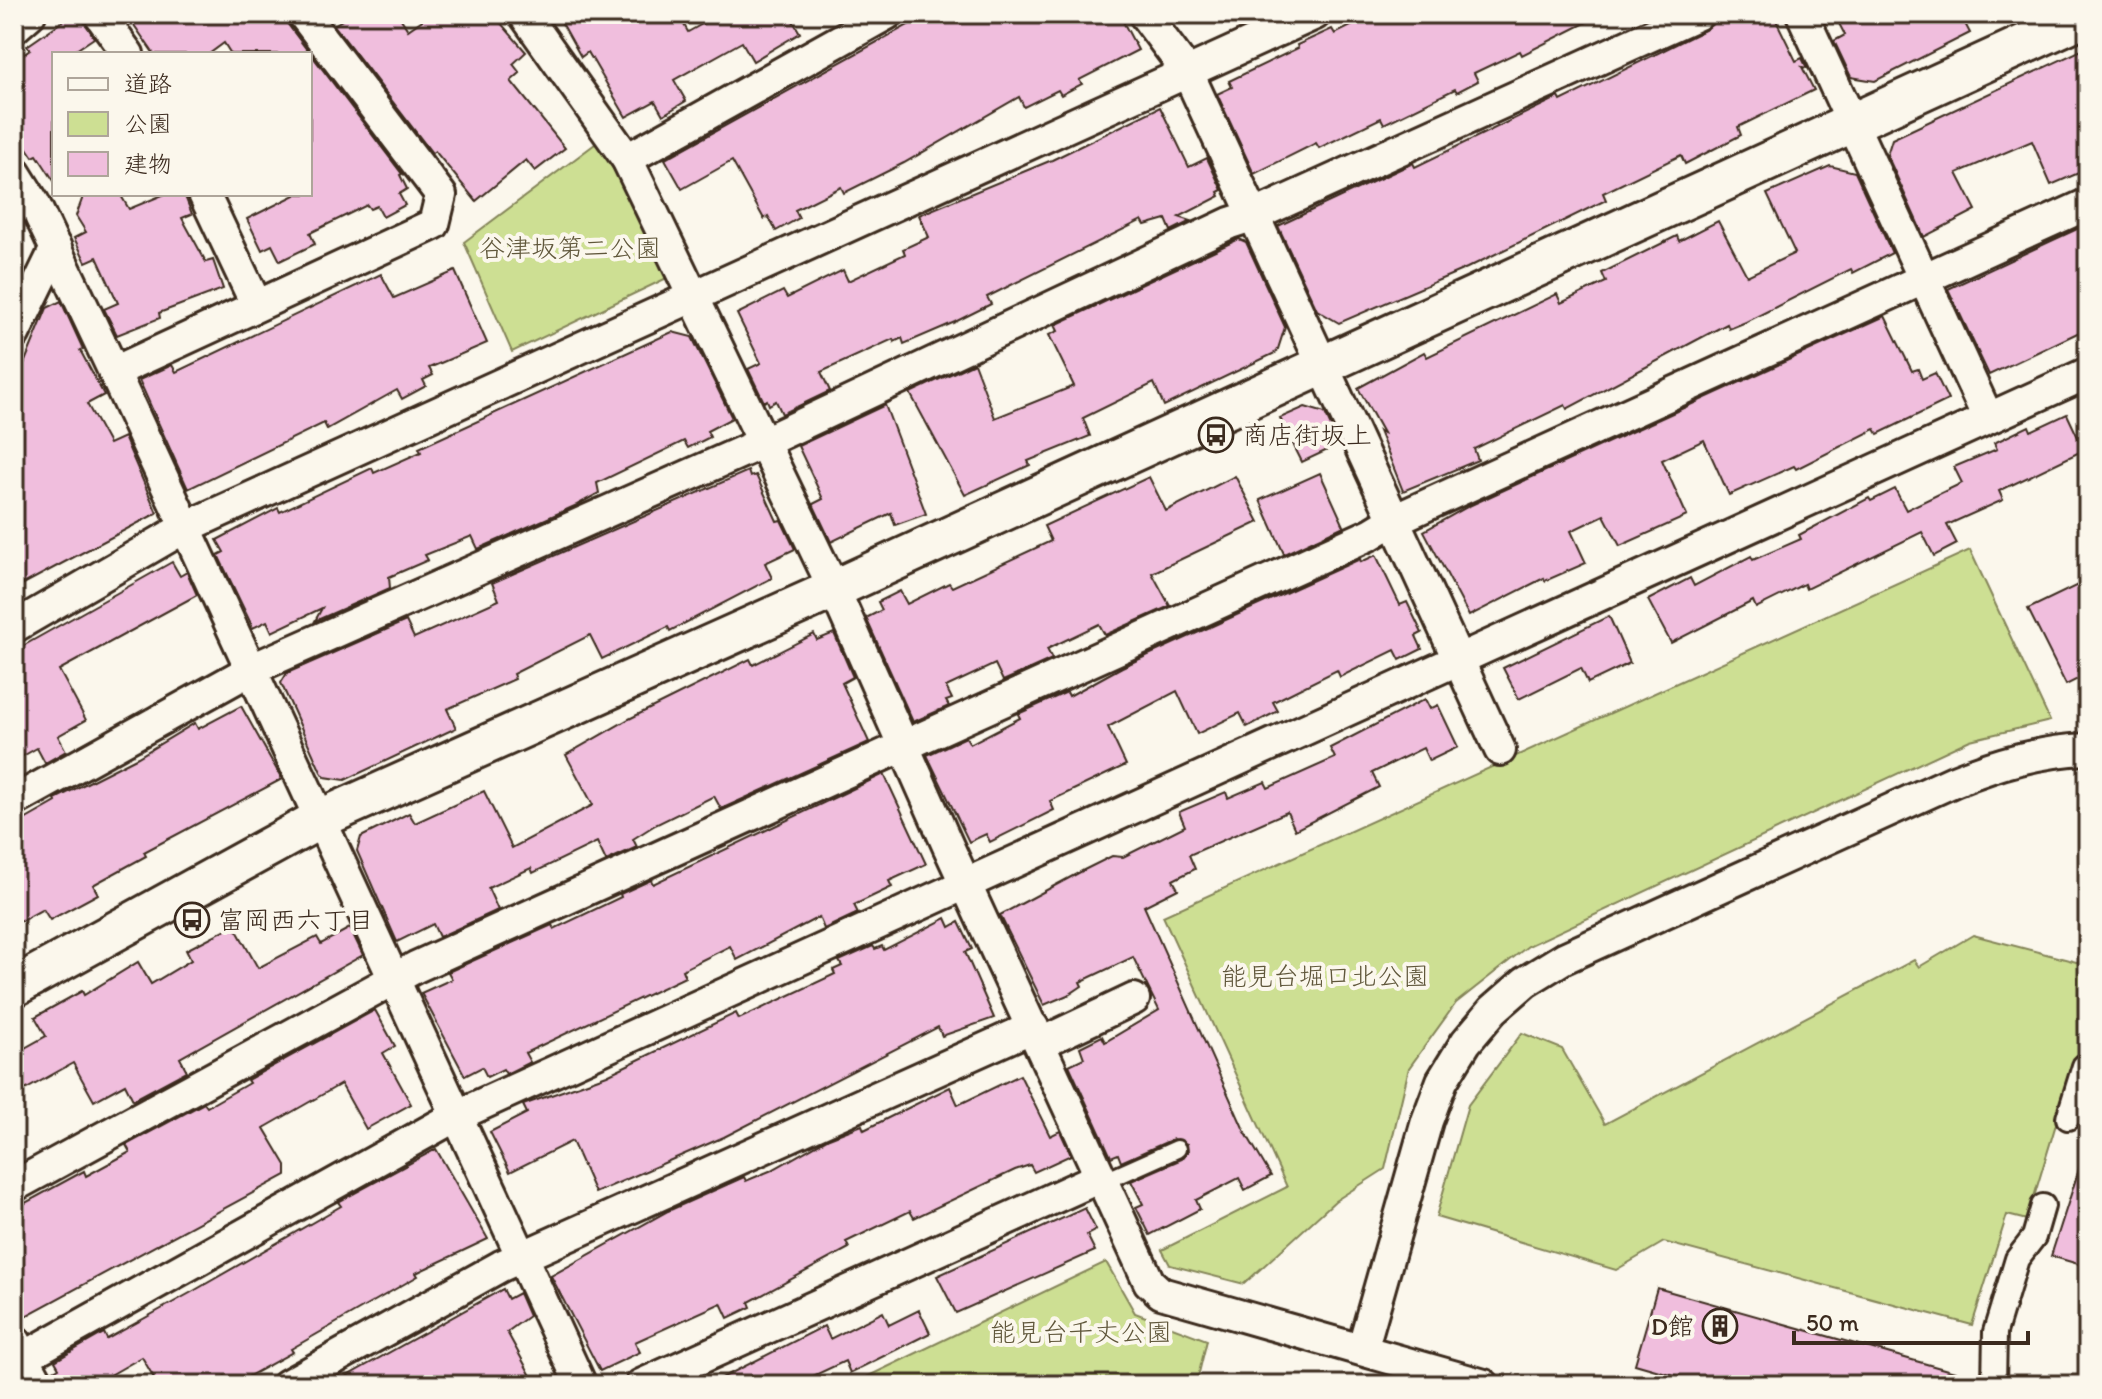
<svg xmlns="http://www.w3.org/2000/svg" width="2102" height="1399" font-family="Itim,'Klee One',sans-serif">
	<style>
		.green { fill: #cddf93; stroke: #848458; stroke-width: 2 }
		.building { fill: #f0bedd; stroke: #3b2a1e; stroke-width: 2 }
		.lines { fill: none; stroke-linecap: round; stroke-linejoin: round }
		.service-casing { stroke: #3b2a1e; stroke-width: 22 }
		.pedestrian-casing { stroke: #3b2a1e; stroke-width: 28 }
		.minor-casing { stroke: #3b2a1e; stroke-width: 36 }
		.tertiary-casing { stroke: #3b2a1e; stroke-width: 44 }
		.service { stroke: #fbf7ec; stroke-width: 16 }
		.pedestrian { stroke: #fbf7ec; stroke-width: 22 }
		.minor { stroke: #fbf7ec; stroke-width: 30 }
		.tertiary { stroke: #fbf7ec; stroke-width: 38 }
		.labels { text-anchor: middle; stroke-width: 8; stroke-linejoin: round; paint-order: stroke }
		.park-label { font-size: 26px; fill: #60573b; stroke: #fbf7ec }
		.poi-label { font-size: 26px; fill: #3b2a1e; stroke: #fbf7ec; text-anchor: start }
	</style>
	<rect width="100%" height="100%" fill="#fbf7ec"/>
	<filter id="ink" filterUnits="userSpaceOnUse"><feTurbulence type="fractalNoise" baseFrequency=".0125" numOctaves="2"/><feDisplacementMap in="SourceGraphic" scale="16" xChannelSelector="R" yChannelSelector="G"/><feConvolveMatrix kernelMatrix="1 2 1 2 8 2 1 2 1" color-interpolation-filters="sRGB"/></filter>
	<g filter="url(#ink)">
		<g class="green">
			<path d="M603,138L669,277L512,352L464,242Z"/>
			<path d="M1970,550L2050,721L1970,740L1528,946L1456,1003L1409,1068L1385,1169L1335,1201L1244,1284L1170,1265L1162,1250L1287,1187L1163,916Z"/>
			<path d="M1973,935L2088,965V1096L2066,1091L2027,1220L2007,1215L1972,1325L1664,1242L1616,1270L1436,1217L1468,1105L1522,1033L1562,1049L1605,1124L1914,960L1919,967Z"/>
			<path d="M1106,1262L1135,1313L1207,1340L1196,1385H850Z"/>
		</g>
		<g class="building">
			<path d="M73,14H81L94,38L70,54H54V181L37,155L33,157L14,129V61L30,50L27,46Z"/>
			<path d="M121,14H280L310,54H231L224,43L209,54H154L127,15L124,17Z"/>
			<path d="M352,14H398L408,30L431,14H493L526,52L513,64L520,73L511,81L565,148L535,171L526,160L476,201L435,151L432,153L334,25Z"/>
			<path d="M557,14H678L688,32L720,14H789L800,33L753,61L742,42L674,80L686,101L663,115L655,101L626,117L588,52L581,57Z"/>
			<path d="M928,14H1119L1138,50L1079,80L1082,84L1061,95L1058,90L1024,107L1019,97L904,163L844,193L841,187L795,210L799,218L776,231L768,216L764,219L732,161L682,189L665,159Z"/>
			<path d="M1375,14H1603L1522,55L1520,51L1474,73L1478,81L1457,92L1455,89L1384,124L1381,118L1319,148L1316,143L1254,174L1217,94L1232,87L1229,81L1298,48L1297,45L1332,29L1335,34Z"/>
			<path d="M1726,14H1773L1796,61L1802,58L1807,68L1802,67L1814,90L1738,127L1741,135L1708,152L1685,164L1681,155L1603,193L1606,200L1467,268L1339,323L1317,310L1278,226L1413,163L1415,167L1559,97L1561,101L1705,30Z"/>
			<path d="M1834,14H1960L1970,33L1875,81L1851,77L1834,41L1845,35Z"/>
			<path d="M2088,47V169L2051,185L2032,141L1957,173L1976,210L1924,237L1887,155L1892,139Z"/>
			<path d="M310,53L402,174L400,175L407,189L399,194L405,205L383,217L377,206L370,209L367,205L310,233L315,244L280,261L272,245L262,250L247,219L297,194H310Z"/>
			<path d="M1160,107L1189,167L1207,158L1222,190L1218,192L1220,196L1179,217L1191,221L1171,231L1166,219L1145,225L1142,220L987,297L991,304L955,322L904,344L902,338L894,342L893,339L821,372L830,391L782,414L776,401L769,405L767,400L764,402L748,369L761,363L737,314L783,291L787,298L843,270L848,281L905,254L903,249L929,237L919,215L1052,160Z"/>
			<path d="M1830,166L1855,172L1892,253L1853,273L1851,269L1746,322L1729,329L1727,324L1567,409L1565,405L1474,449L1478,460L1403,491L1379,431L1383,433L1358,388L1424,352L1427,357L1557,294L1561,303L1606,282L1602,273L1677,236L1679,241L1718,221L1747,276L1795,253L1767,194Z"/>
			<path d="M84,194H120L129,209L165,194H184L192,214L182,218L206,262L213,260L223,289L159,313L160,318L117,335L104,309L118,303L97,257L86,262L74,238L86,232L76,216Z"/>
			<path d="M2088,224V328L1989,375L1948,289Z"/>
			<path d="M1239,239L1246,242L1285,327L1277,352L1164,406L1154,383L1083,418L1090,436L1028,461L1030,465L965,495L910,393L974,363L995,418L1074,386L1049,335L1058,331L1055,325Z"/>
			<path d="M455,271L487,343L429,368L433,375L423,380L426,386L402,399L397,390L327,429L324,423L188,489L139,380L172,365L176,372L381,274L394,298Z"/>
			<path d="M61,301L83,349L80,350L104,395L87,404L109,444L124,437L157,513L14,589V388L47,308Z"/>
			<path d="M1885,316L1912,371L1918,369L1922,379L1935,373L1948,400L1878,434L1875,429L1796,469L1794,466L1729,495L1704,440L1662,460L1687,516L1620,546L1604,515L1571,531L1586,563L1545,581L1544,578L1469,616L1424,531L1469,506Z"/>
			<path d="M672,332L692,337L732,418L707,431L710,437L688,448L684,441L597,483L599,493L577,505L478,549L472,536L425,555L428,560L389,577L390,588L315,621L322,608L272,632L267,621L253,628L218,555L224,552L217,540L278,508L280,512L372,468L374,473L421,452L419,448Z"/>
			<path d="M885,405L926,514L895,525L891,513L831,542L813,504L823,499L798,446Z"/>
			<path d="M1305,407L1325,413L1334,433L1328,436L1334,447L1302,462L1280,418Z"/>
			<path d="M2067,414L2084,450L1999,491L2003,500L1947,525L1957,544L1934,556L1922,532L1806,589L1804,584L1756,608L1753,601L1671,643L1648,600L1690,578L1694,586L1751,556L1753,560L1801,539L1799,535L1869,498L1871,501L1895,489L1906,510L1962,483L1954,467L1997,449L1994,443L2029,426L2031,431Z"/>
			<path d="M748,471L750,477L756,475L777,521L781,520L795,549L765,563L772,578L670,631L668,627L602,659L590,635L513,674L515,679L447,709L456,728L345,780L325,777L321,772L281,683L287,673L406,621L414,638L499,600L492,583Z"/>
			<path d="M1320,473L1344,526L1284,554L1260,500Z"/>
			<path d="M1235,476L1259,522L1152,573L1170,606L1105,635L1099,624L1047,649L1052,659L1003,681L995,664L946,687L952,699L946,701L949,706L913,722L866,618L882,610L878,602L900,591L907,604L949,583L952,587L1051,541L1044,526L1149,477L1166,511Z"/>
			<path d="M1376,555L1400,605L1407,602L1422,633L1416,636L1422,649L1400,660L1395,650L1340,677L1337,670L1273,702L1278,711L1247,727L1240,713L1197,734L1177,691L1108,727L1126,765L1050,801L1054,810L990,842L986,834L969,842L927,755L966,737L970,744L1020,718L1018,714L1067,692L1069,696L1122,667L1360,559L1361,562Z"/>
			<path d="M172,562L180,576L187,572L197,595L59,670L86,720L58,736L66,751L45,763L37,748L14,761V651Z"/>
			<path d="M2088,580V674L2066,685L2028,609Z"/>
			<path d="M1609,616L1630,663L1588,683L1581,668L1519,699L1503,668Z"/>
			<path d="M834,633L853,677L842,683L869,742L721,809L714,796L655,825L633,839L637,847L606,861L597,842L533,873L531,868L488,888L498,910L439,937L433,924L397,942L357,851L361,837L409,813L415,823L484,791L512,848L593,805L566,755L629,719L750,659L753,665L814,634L817,640Z"/>
			<path d="M1425,699L1430,709L1438,705L1458,747L1429,761L1423,748L1372,773L1379,787L1295,830L1287,812L1189,855L1195,869L1173,880L1178,889L1144,906L1244,1130L1271,1176L1245,1190L1239,1178L1196,1200L1200,1209L1150,1235L1136,1207L1143,1204L1131,1181L1182,1159L1188,1151L1187,1144L1173,1139L1121,1162L1118,1154L1111,1157L1069,1065L1084,1058L1080,1047L1102,1036L1105,1042L1159,1010L1133,957L1080,982L1082,986L1070,994L1044,1005L1000,915L1084,870L1112,856L1123,857L1185,826L1179,812L1226,792L1228,798L1265,782L1268,788L1335,758L1330,748Z"/>
			<path d="M241,706L282,779L144,852L146,856L93,885L98,894L50,920L43,909L14,925V826L56,802L55,799L138,757L195,723L198,729Z"/>
			<path d="M884,774L926,864L889,881L892,887L854,905L858,913L824,929L819,917L737,960L730,946L682,970L685,977L525,1053L530,1062L506,1074L503,1069L487,1077L482,1067L465,1076L421,993L452,979L448,972L552,925L554,929L621,897L620,894L651,880L653,884Z"/>
			<path d="M946,918L950,927L959,922L972,949L965,952L994,1018L942,1036L938,1027L724,1137L595,1193L572,1141L510,1172L490,1132L527,1113L523,1105L607,1075L736,1013L739,1019L835,974L833,970L842,966L839,961L873,946L875,949L882,946L884,950Z"/>
			<path d="M234,925L258,968L317,937L321,944L350,928L363,955L180,1058L187,1071L133,1100L125,1084L94,1101L73,1063L14,1096V1054L46,1036L35,1017L82,991L84,995L138,962L151,984L191,960L186,950Z"/>
			<path d="M375,1010L395,1046L383,1053L411,1104L366,1129L341,1084L264,1128L286,1165V1175L22,1318L14,1304V1209L84,1171L86,1176L130,1152L126,1145L204,1103L207,1107L249,1083L247,1080Z"/>
			<path d="M1020,1075L1050,1136L1060,1131L1071,1155L1034,1172L1030,1165L1015,1170L914,1218L910,1211L846,1242L849,1248L749,1302L751,1307L728,1318L721,1303L635,1342L640,1352L600,1371L551,1276L668,1211L744,1177L746,1181L772,1170L829,1138L862,1125L864,1130L950,1087L958,1105Z"/>
			<path d="M436,1149L488,1239L416,1273L418,1276L291,1349L293,1352L233,1385L225,1376L209,1385H158L142,1357L93,1385H57L52,1372L59,1368L55,1361L104,1333L107,1339L190,1293L341,1206L338,1202Z"/>
			<path d="M2083,1157L2088,1158V1267L2051,1256Z"/>
			<path d="M1085,1208L1096,1230L1087,1235L1095,1251L956,1313L937,1276Z"/>
			<path d="M1657,1288L1976,1378L1975,1385H1708L1635,1364Z"/>
			<path d="M503,1289L508,1299L519,1293L529,1316L507,1332L536,1385H331Z"/>
			<path d="M919,1310L930,1333L850,1373L845,1361L794,1385H708L824,1326L830,1339L883,1312L889,1325Z"/>
		</g>
		<g class="lines">
			<g class="service-casing">
				<path id="service" d="M1103,1182L1177,1149"/>
			</g>
			<g class="pedestrian-casing">
				<g id="pedestrian">
					<path d="M2068,1118L2084,1066H2088"/>
					<path d="M1994,1385L1995,1332L2017,1259L2034,1237L2043,1206"/>
				</g>
			</g>
			<g class="minor-casing">
				<g id="minor">
					<path d="M99,14L128,54"/>
					<path d="M524,14L627,159L834,589L948,846L1149,1282L1161,1293L1484,1385"/>
					<path d="M1144,14L1188,73L1500,750"/>
					<path d="M1802,14L1988,418"/>
					<path d="M14,28L30,14"/>
					<path d="M627,159L887,14"/>
					<path d="M14,171L34,203L114,372L581,1385"/>
					<path d="M204,194L256,304"/>
					<path d="M14,334L56,248"/>
					<path d="M114,372L434,224L441,195L303,14"/>
					<path d="M14,627L184,528L1315,14"/>
					<path d="M14,801L252,669L762,443L1230,223L1255,215L1698,14"/>
					<path d="M1041,1043L1134,999"/>
					<path d="M14,1186L416,967L1371,534L1394,520L2088,204"/>
					<path d="M15,1341L39,1385"/>
					<path d="M1362,1350L1427,1121L1442,1081L1466,1042L1493,1010L1525,982L1564,958L1954,781C1998,763 2040,751 2088,749"/>
					<path d="M24,1357L456,1116L2088,373"/>
					<path d="M287,1385L501,1266L1033,1027"/>
					<path d="M641,1385L1100,1177"/>
				</g>
			</g>
			<g class="tertiary-casing">
				<path id="tertiary" d="M14,987L320,819L834,589L2088,15"/>
			</g>
			<use href="#service" class="service"/>
			<use href="#pedestrian" class="pedestrian"/>
			<use href="#minor" class="minor"/>
			<use href="#tertiary" class="tertiary"/>
		</g>
	</g>
	<defs>
		<g id="bus-ring" transform="scale(1.8)"><circle r="9.5" fill="#fbf7ec" stroke="#3b2a1e" stroke-width="1.5"/><path d="M-5-6H5V4H4V6H2V4H-2V6H-4V4H-5ZM-3.5-4V0h7V-4ZM-3.5 1.2v1.5H-2V1.2ZM2 1.2v1.5H3.5V1.2Z" fill="#3b2a1e"/></g>
		<g id="building-ring" transform="scale(1.8)"><circle r="9.5" fill="#fbf7ec" stroke="#3b2a1e" stroke-width="1.5"/><path d="M-4-6H4V6H1V3H-1V6H-4ZM-2.5-4.3h1.7v1.8h-1.7ZM.8-4.3h1.7v1.8H.8ZM-2.5-1h1.7V.8h-1.7ZM.8-1h1.7V.8H.8Z" fill="#3b2a1e"/></g>
	</defs>
	<g fill-rule="evenodd">
		<use href="#bus-ring" x="1216" y="435"/>
		<use href="#bus-ring" x="192" y="920"/>
		<use href="#building-ring" x="1720" y="1326"/>
	</g>
	<g class="labels">
		<g class="park-label">
			<text x="570" y="257">谷津坂第二公園</text>
			<text x="1325" y="985">能見台堀口北公園</text>
			<text x="1081" y="1341">能見台千丈公園</text>
		</g>
		<g class="poi-label">
			<text x="1242" y="444">商店街坂上</text>
			<text x="218" y="929">富岡西六丁目</text>
			<text x="1694" y="1335" text-anchor="end">D館</text>
		</g>
	</g>
	<rect width="2102" height="1399" fill="none" stroke="#fbf7ec" stroke-width="48"/>
	<rect x="24" y="24" width="2054" height="1351" fill="none" stroke="#3b2a1e" stroke-width="3" filter="url(#ink)"/>
	<rect x="52" y="52" width="260" height="144" fill="#fbf7ec" stroke="#aea59a" stroke-width="2"/>
	<rect x="68" y="78" width="40" height="12" fill="#fbf7ec" stroke="#aea59a" stroke-width="2"/>
	<text x="124" y="92" font-size="24" fill="#3b2a1e">道路</text>
	<rect x="68" y="112" width="40" height="24" fill="#cddf93" stroke="#aea59a" stroke-width="2"/>
	<text x="124" y="132" font-size="24" fill="#3b2a1e">公園</text>
	<rect x="68" y="152" width="40" height="24" fill="#f0bedd" stroke="#aea59a" stroke-width="2"/>
	<text x="124" y="172" font-size="24" fill="#3b2a1e">建物</text>
	<path d="M1794 1331v12h234v-12" fill="none" stroke="#3b2a1e" stroke-width="4"/>
	<text x="1806" y="1331" font-size="24" fill="#3b2a1e" stroke="#fbf7ec" stroke-width="6" paint-order="stroke">50 m</text>
</svg>
